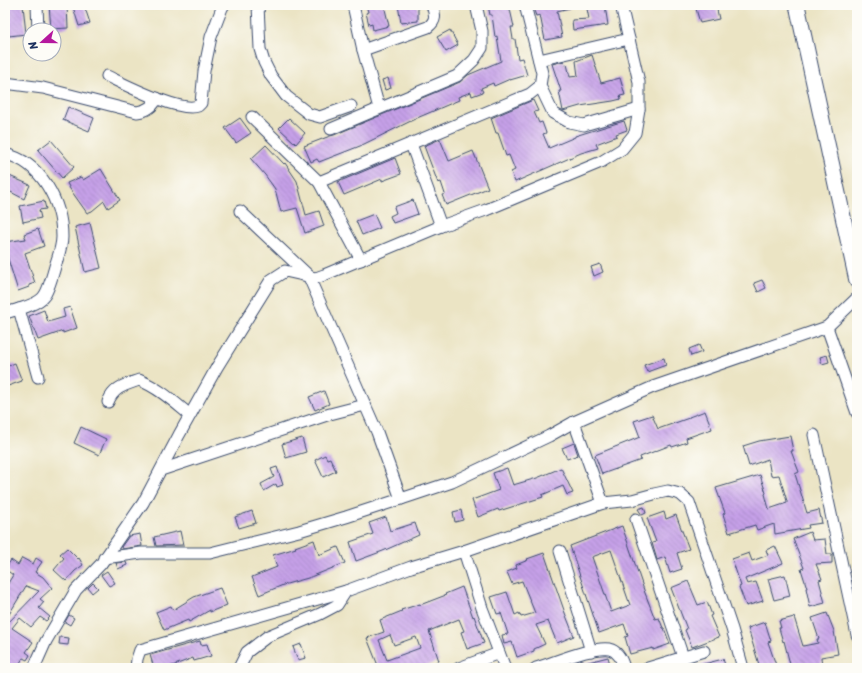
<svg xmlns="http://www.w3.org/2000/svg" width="862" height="673" font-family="Sriracha,sans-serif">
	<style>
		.building { fill: url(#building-back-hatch); fill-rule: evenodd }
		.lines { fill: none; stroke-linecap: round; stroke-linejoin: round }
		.minor-casing { stroke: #3a4a6d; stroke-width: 13 }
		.major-casing { stroke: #3a4a6d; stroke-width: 17 }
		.minor { stroke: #fff; stroke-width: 11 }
		.major { stroke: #fff; stroke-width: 15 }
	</style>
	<defs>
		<pattern id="building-back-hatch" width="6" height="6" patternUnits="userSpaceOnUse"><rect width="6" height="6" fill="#c6a0e8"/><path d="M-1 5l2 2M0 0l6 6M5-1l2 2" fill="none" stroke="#a083bf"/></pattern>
	</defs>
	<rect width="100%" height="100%" fill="#fdfcf7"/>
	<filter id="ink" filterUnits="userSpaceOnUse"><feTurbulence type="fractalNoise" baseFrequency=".025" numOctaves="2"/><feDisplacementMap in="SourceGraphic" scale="8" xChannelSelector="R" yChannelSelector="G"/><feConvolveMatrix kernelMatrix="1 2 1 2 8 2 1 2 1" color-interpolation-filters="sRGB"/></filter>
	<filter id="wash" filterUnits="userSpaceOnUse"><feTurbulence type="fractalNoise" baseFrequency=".012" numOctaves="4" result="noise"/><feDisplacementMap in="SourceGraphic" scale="16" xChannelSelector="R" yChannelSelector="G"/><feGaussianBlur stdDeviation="0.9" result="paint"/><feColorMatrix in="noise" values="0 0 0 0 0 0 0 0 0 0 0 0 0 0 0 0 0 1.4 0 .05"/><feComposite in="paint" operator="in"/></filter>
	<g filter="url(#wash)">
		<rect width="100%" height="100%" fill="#ebe4c4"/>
		<g id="blocks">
			<g class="building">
				<path d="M5,5H23L26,34L9,36Z"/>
				<path d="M49,5H67L68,28L51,29Z"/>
				<path d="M78,5H84L90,23L79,26L73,7Z"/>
				<path d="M366,5H384L389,26L373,30L372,24L369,25L366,13L368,12Z"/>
				<path d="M398,5H418V21L401,23Z"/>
				<path d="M488,5H509L514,27H511L513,39H515L518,59L522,58L527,75L510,80V79L494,86L493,83L481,88L483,92L472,96L471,92L458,97L459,100L417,118L360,146L319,162L317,159L311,162L304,146L330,136L334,135L460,82L468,75L501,61L497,36L495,37L492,15H490Z"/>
				<path d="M532,5H570V8L557,11L562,37L545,40L540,15L536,16Z"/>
				<path d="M695,5H716L719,19L700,23Z"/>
				<path d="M605,6L608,25L573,30L572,20L589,19L587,9Z"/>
				<path d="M450,30L458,45L446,52L437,37Z"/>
				<path d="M592,55L601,83L620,78L625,95L620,96L621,99L613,101L580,106L563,111L559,91H561L552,64L564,61L565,65L567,64L570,77L578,76L576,61Z"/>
				<path d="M388,78L391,88L385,90L382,80Z"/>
				<path d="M533,100L538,111L534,112L539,123L542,122L546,133L543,134L549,148L575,137V136L624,121L627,130L616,134L617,136L596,144L598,148L581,153L515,182L511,172L515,170L509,155L506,156L498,133H496L491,118Z"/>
				<path d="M68,107L94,118L89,131L63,120Z"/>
				<path d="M240,118L251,133L236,143L225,128Z"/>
				<path d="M289,118L305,133L296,144L279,128Z"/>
				<path d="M440,139L449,161L473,151L488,188L446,205L442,195L445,194L441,182L438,183L424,146Z"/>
				<path d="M51,140L74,167L62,178L38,150Z"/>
				<path d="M266,145L284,164L285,163L297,181L306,215L319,211L324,226L305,233L297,208L281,212L275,189L265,175L251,159Z"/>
				<path d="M395,158L401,174L382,181V179L344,195L338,182Z"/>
				<path d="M101,169L120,200L108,208L104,201L92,211L87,213L70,189L67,183L81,177L83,180Z"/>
				<path d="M5,174L30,185L24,199L5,189Z"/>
				<path d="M413,200L418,214L393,223L390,216L396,213L394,207Z"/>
				<path d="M44,201L46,209L39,210L41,218L23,222L20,206Z"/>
				<path d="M374,214L380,228L362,235L356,221Z"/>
				<path d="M90,223L101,268L85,272L75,227Z"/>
				<path d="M38,229L44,246L25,253L35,283L29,285V287L18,291L8,259L5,242L26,239L24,234Z"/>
				<path d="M600,264L603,272L594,276L591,267Z"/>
				<path d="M762,280L766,288L758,292L754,283Z"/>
				<path d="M70,307L77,328L63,333V331L38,340L29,316L44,310L48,322L65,317L63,309Z"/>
				<path d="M699,345L702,352L691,356L689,349Z"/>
				<path d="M827,355L829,362L822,364L820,357Z"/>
				<path d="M664,358L666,365L647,372L644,365Z"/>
				<path d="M15,363L22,381L5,387V367Z"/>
				<path d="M324,391L329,404L315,410L309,397Z"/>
				<path d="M705,411L712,429L686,438L687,442L672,447L671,445L640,457L641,460L602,474L595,455L640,437L634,421L652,415L658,429L689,418V417Z"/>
				<path d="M81,427L106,439L99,455L74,443Z"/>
				<path d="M790,436L793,451H791L799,472L795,474L807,513L819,510L822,523L808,525L809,528L775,534L774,524L757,530L755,525L729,533L723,514L725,513L716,488L760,475L766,493L765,494L769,509L787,503V501L779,475L771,476L768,459L749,466L743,446L759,441Z"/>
				<path d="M302,438L306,452L286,458L282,444Z"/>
				<path d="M574,443L578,455L567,459L562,448Z"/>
				<path d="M325,455L327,459L330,458L336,471L323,477L315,460Z"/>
				<path d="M277,467L283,485L277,487L276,484L264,491L261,484L274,477L271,469Z"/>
				<path d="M507,468L513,485L537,478L561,468L573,493L567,495L563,486L542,495L543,497L499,511L498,509L478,517L472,500L499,490L493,473Z"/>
				<path d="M644,507L646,513L642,515L638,509Z"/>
				<path d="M461,510L463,520L455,522L453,512Z"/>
				<path d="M252,511L256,523L239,528L235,517Z"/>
				<path d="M664,512L666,519L676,515L689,549L677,553L682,569L670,573L665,557L657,560L652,543L656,542L647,518Z"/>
				<path d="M386,517L390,531L415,523L419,535L383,551L356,561L350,542L373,534L369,523Z"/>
				<path d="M622,526L645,593L655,619L659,618L663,628H664L670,644L653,650V648L630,654L625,637L628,636L624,624L599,633L570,546ZM611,550L630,605L611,612L592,557Z"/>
				<path d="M180,531L183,545L156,546L154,537Z"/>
				<path d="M810,532L813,540L825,539L827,554H832V563L816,564L822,579L819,580L825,603L810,607L806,588H807L801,569L804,568L793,539Z"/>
				<path d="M140,534L142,546L122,549L121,547L129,536Z"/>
				<path d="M314,540L319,555L338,547L345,563L308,578L283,585L259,595L252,577L277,567L273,555L296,548L295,547Z"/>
				<path d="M775,546L783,563L745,579L747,584L756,582L763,601L746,606L739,587L741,586L732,559L749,553L752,561L768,555L766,550Z"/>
				<path d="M67,548L78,559L79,558L83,565L75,571L66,581L54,570L64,558L60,554Z"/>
				<path d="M544,553L565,613L574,636L557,643L548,621L536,625L545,644L534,649V651L517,657L512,642L504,644L502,635L508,634L501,613L497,614L491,597L507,592L515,615L519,613L521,617L535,613L522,581L512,584L507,572L517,568L516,565L528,560L527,559Z"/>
				<path d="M22,558L33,564L36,558L42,562L35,572L43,577L52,588L40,599L44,602L39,608L50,617L46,621L40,617L31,627L20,618L12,628L33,642L26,652L30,655L27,660L23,658L17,668H14L5,663V626L39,591L26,586L5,621V588L13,575L5,569L11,560L18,565Z"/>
				<path d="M126,562L127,565L118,569L116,563Z"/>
				<path d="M107,571L115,583L109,586L101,575Z"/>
				<path d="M785,575L790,596L774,600L768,579Z"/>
				<path d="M688,581L698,605L707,602L712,615L710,616L719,637L692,647L685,630L687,629L671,588Z"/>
				<path d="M93,583L98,588L92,593L88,588Z"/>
				<path d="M462,587L473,617L474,616L484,643L467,649L461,632L464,631L459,619L429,631L439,661L420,668H379L367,638L384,632L380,620L402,611L401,610L420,604V605L446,595L445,594ZM390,635L394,645L416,637L420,648L387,660L379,640Z"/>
				<path d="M220,588L227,605L210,612V610L189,622L188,620L164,630L156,612L171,606L173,610L194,597Z"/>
				<path d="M827,613L834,631L838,654L821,657L822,668H814V664L797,668H791L784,641L783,642L779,628H781L779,621L794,617L803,646L818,643L817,639H819L812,618Z"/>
				<path d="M69,615L74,618L70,625L65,622Z"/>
				<path d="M765,622L771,641L768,642L777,668H760L748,628Z"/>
				<path d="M60,637L69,638L68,645L59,644Z"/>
				<path d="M200,641L201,645L207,644L211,656L194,661L193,658L167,668H154L150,655Z"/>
				<path d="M301,644L306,658L298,660L293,647Z"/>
				<path d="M608,657L611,668H574L573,666Z"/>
				<path d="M723,659L726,668H697L696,666Z"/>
			</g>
		</g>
	</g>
	<g filter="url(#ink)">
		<use href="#blocks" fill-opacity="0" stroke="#3a4a6d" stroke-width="1"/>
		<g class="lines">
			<g class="minor-casing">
				<g id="minor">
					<path d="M37,5L38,30"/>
					<path d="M258,5L260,49L264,62L271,76L286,96L309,114L320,117L351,106"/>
					<path d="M353,5L363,50L379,108"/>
					<path d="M363,50L428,27C437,20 435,15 432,5"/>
					<path d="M539,60L629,39"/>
					<path d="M107,76C126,85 180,113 198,106L201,103L204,71L211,37L222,8L224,5"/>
					<path d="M5,83L43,88L137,112C146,111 153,107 157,98"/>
					<path d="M540,86L553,113L569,122L584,125L639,109"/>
					<path d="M252,117L319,182L361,260"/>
					<path d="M331,129L457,76L474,60L482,48V31L476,5"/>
					<path d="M411,144L441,226"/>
					<path d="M5,154C41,162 62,202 62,237C62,248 57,259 54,270C52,277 48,291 44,296C38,305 15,310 5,313"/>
					<path d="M319,182L530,94L540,86L542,73L525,5"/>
					<path d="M240,211L308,275L377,432L401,499L452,482L549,436L574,422L653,387L827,327L857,298"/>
					<path d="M19,309L38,377"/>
					<path d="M827,327L857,413"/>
					<path d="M108,402C114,387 125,385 139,380C159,388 174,402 190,415"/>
					<path d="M574,422L603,503"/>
					<path d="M814,435L857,635"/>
					<path d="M161,470L330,414L365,405"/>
					<path d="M636,519L683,657"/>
					<path d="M464,551L482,608L505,668"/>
					<path d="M560,551L591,651"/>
					<path d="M104,558L141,553H210L299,531L346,517L401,499"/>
					<path d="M34,668L46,641L76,590L101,564L143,503L179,435L217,367L271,280L285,271L316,278L324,275L441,226L486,210L601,162L622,149L635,133L639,109V82L621,5"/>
					<path d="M136,668L137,659L140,650L346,591L411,567L464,551L603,503L632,500L654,494L668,491L680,494L689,502L732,629L743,668"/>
					<path d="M239,668L247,652L268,636L320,614L337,605L346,591"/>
					<path d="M459,668L499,653"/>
					<path d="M536,668C553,663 593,646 609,649C618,651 622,660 624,668"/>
					<path d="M648,668L704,651"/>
				</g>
			</g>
			<g class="major-casing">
				<path id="major" d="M797,5L857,281"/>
			</g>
			<use href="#minor" class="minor"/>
			<use href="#major" class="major"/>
		</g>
	</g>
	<rect width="862" height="673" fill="none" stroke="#fdfcf7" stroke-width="20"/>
	<g transform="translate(42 42) rotate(249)"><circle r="19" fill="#fdfcf7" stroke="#a3aaba"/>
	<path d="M0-3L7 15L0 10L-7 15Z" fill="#b5179e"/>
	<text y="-6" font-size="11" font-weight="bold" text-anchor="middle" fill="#1b2f5e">N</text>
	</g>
</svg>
